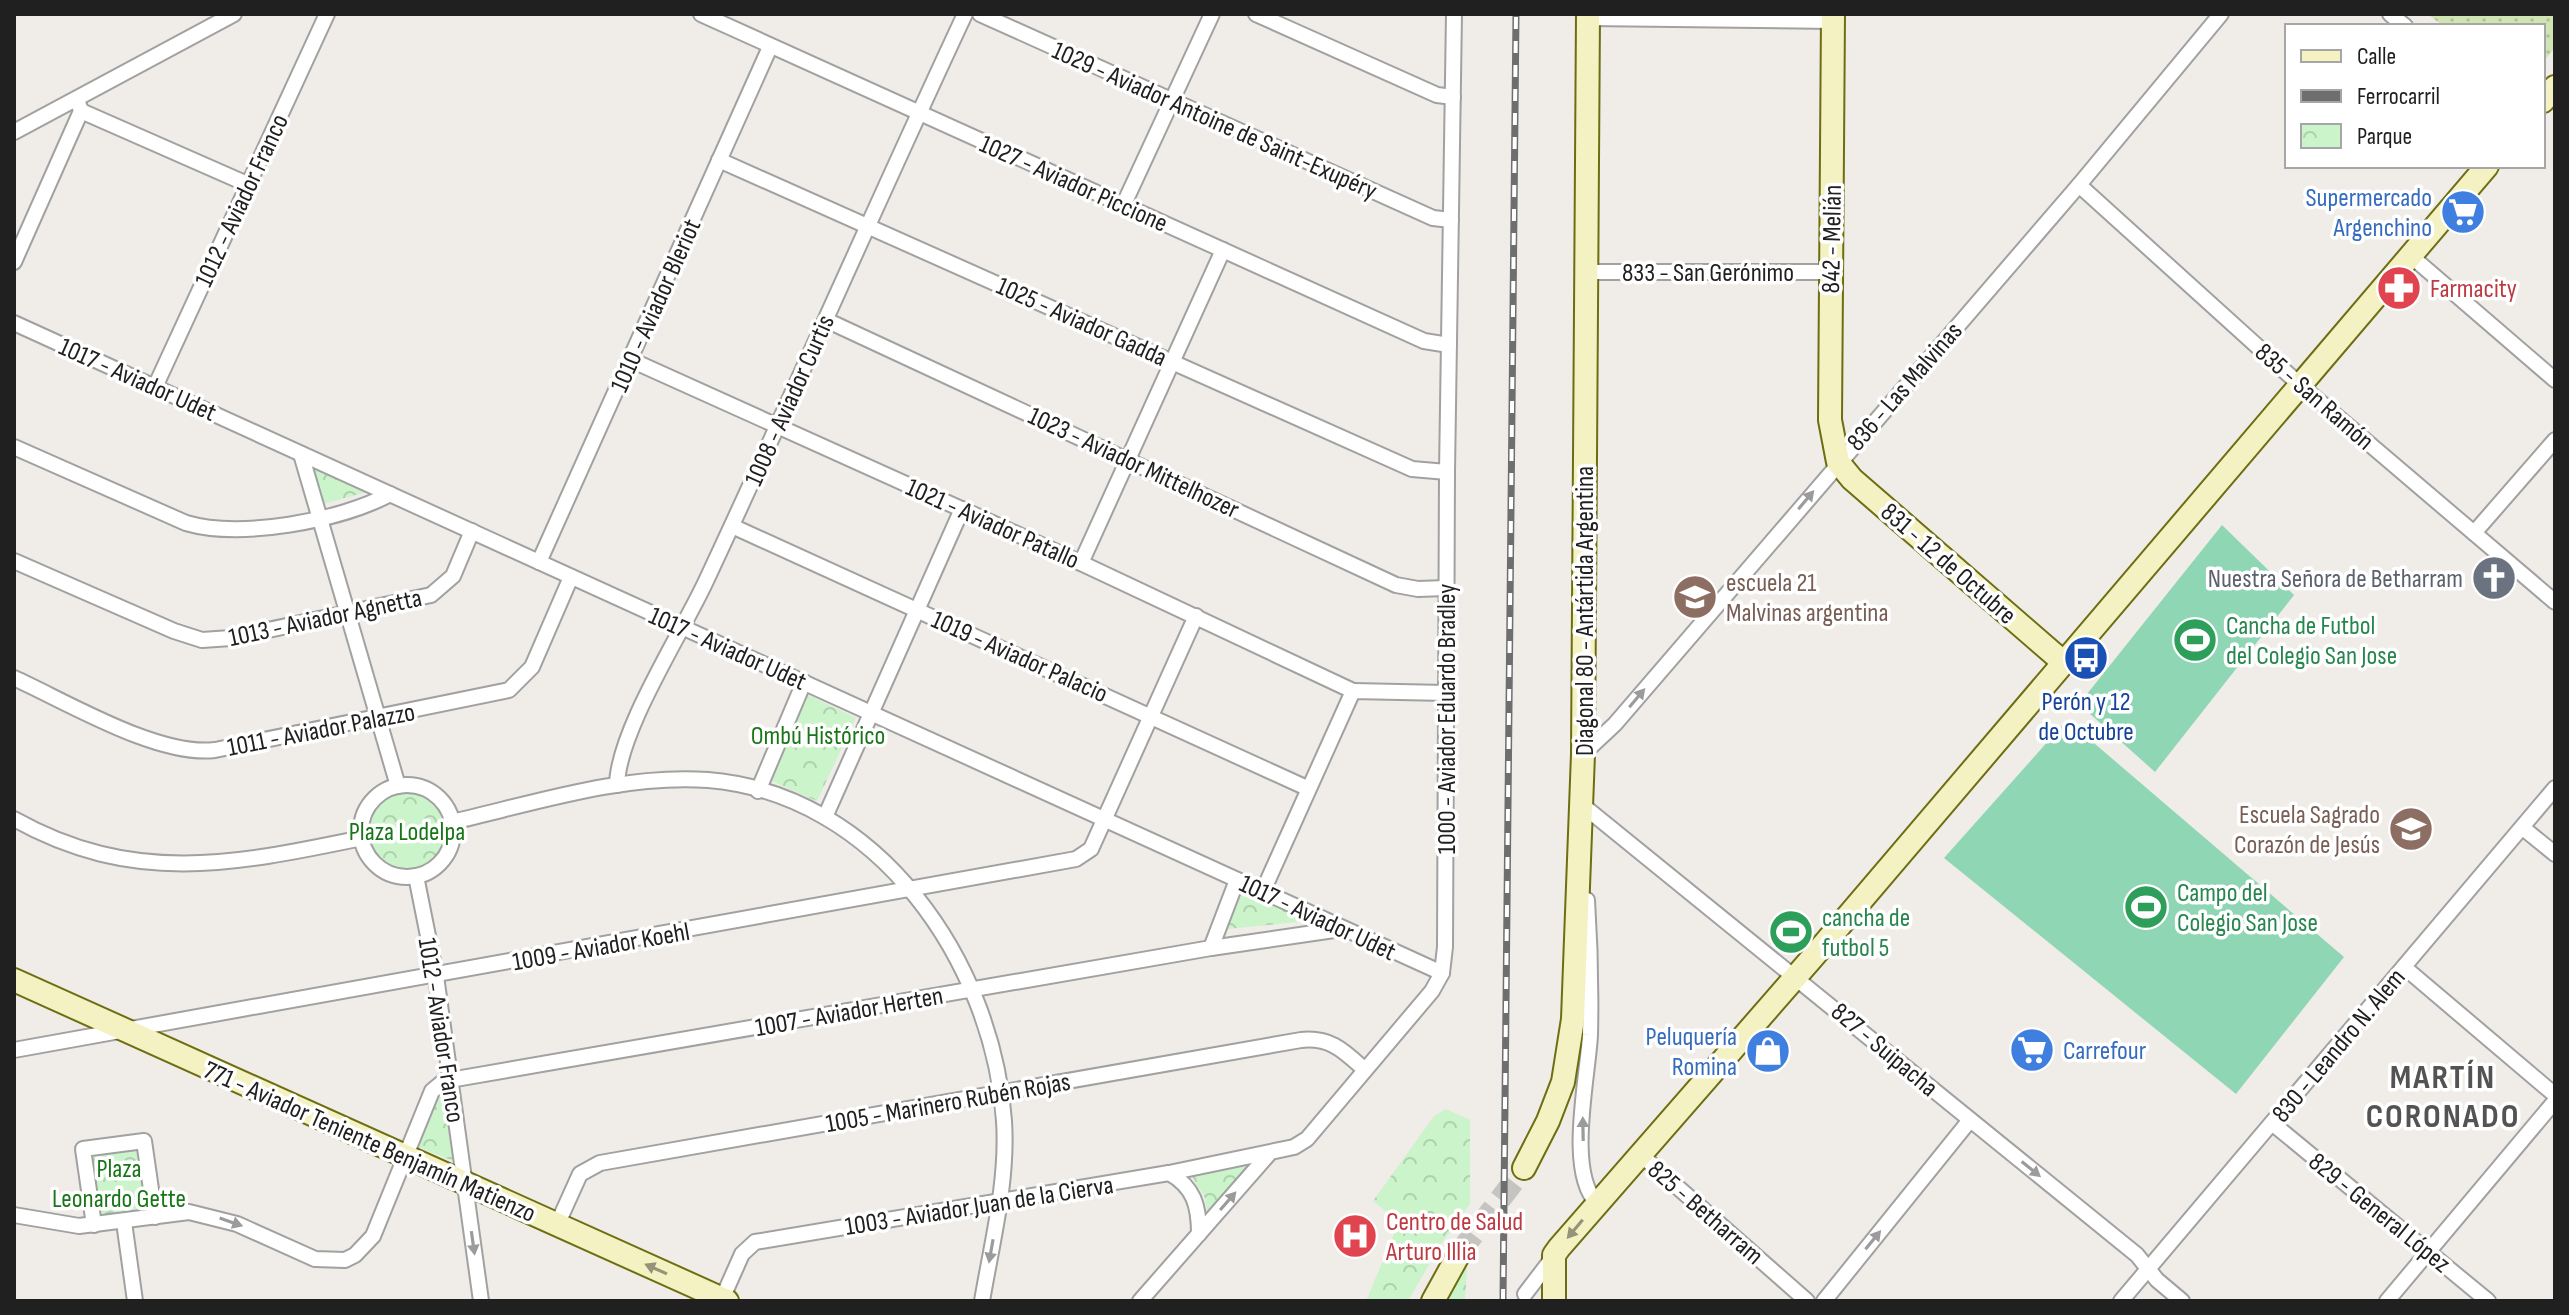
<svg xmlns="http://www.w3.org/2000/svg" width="2569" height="1315" font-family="'Sofia Sans Condensed',sans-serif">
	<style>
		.grass { fill: url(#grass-dots) }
		.park { fill: url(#park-crowns) }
		.pitch { fill: #8fd6b4 }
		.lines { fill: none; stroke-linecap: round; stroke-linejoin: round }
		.secondary-tunnel { stroke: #c6c4c0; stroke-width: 22; stroke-dasharray: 22 11; stroke-linecap: butt }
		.street-casing { stroke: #a1a1a1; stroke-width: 18 }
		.secondary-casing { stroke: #6d6e11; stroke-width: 26 }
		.street { stroke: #fff; stroke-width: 14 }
		.secondary { stroke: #f4f1c2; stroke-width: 22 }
		.rail-casing { stroke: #6e6e6e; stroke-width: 7 }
		.rail { stroke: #fff; stroke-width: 4; stroke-dasharray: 12; stroke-linecap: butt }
		.oneway { fill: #9b9b9b }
		.oneway2 { fill: #959379 }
		.labels { text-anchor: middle; stroke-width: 7; stroke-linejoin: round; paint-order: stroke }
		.street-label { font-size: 26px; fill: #202020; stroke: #fff }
		.shop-label { font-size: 26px; fill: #366cbe; stroke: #fff; text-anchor: end }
		.health-label { font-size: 26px; fill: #be3a42; stroke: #fff; text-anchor: start }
		.worship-label { font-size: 26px; fill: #5b616d; stroke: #fff; text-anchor: end }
		.education-label { font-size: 26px; fill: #785e54; stroke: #fff; text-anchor: start }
		.leisure-label { font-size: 26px; fill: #27864d; stroke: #fff; text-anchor: start }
		.transit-label { font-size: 26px; fill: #164399; stroke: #fff }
		.park-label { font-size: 26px; fill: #197518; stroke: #fff }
		.district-label { font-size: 34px; font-weight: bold; letter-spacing: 2px; fill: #535353; stroke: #fff }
	</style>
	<defs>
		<pattern id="grass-dots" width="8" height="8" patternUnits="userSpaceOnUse" patternTransform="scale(2)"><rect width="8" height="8" fill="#d0e4b4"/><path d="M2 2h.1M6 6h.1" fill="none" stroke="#b2c39a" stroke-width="1.8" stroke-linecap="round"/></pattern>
		<pattern id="park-crowns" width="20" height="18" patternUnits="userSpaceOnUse" patternTransform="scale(2)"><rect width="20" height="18" fill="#cbf4ca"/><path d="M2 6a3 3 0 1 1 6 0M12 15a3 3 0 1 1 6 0" fill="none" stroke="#aed1ad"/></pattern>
	</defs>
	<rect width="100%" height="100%" fill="#f0ede8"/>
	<path class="grass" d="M2428,14H2555V48L2543,62V26H2443Z"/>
	<g class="park">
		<path d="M309,467L374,490L320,505Z"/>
		<path d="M806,694L856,718L817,801L767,779Z"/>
		<circle cx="407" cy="831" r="40"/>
		<path d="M1239,884L1318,920L1228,929Z"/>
		<path d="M445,1089L453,1161L418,1147L437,1095Z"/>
		<path d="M1446,1109L1470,1120V1204L1441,1244L1408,1301H1366L1399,1222L1373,1201L1434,1116Z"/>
		<path d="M144,1141L155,1217L94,1225L83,1149Z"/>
		<path d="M1254,1163L1207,1213L1205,1198L1191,1175Z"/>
		<path d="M1467,1266L1465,1301H1446L1448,1297Z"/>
	</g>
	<g class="pitch">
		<path d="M2222,525L2294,595L2155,772L2079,704Z"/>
		<path d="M2067,720L2344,957L2236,1094L1944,858Z"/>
	</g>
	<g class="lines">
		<path class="secondary-tunnel" d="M1460,1252L1524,1168"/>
		<g class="street-casing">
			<g id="street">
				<path d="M701,14L1424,341L1449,345"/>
				<path d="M980,14L1433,218L1451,220"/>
				<path d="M1256,14L1437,95L1453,97"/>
				<path d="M2390,14L2405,26"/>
				<path d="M1587,18L1833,21"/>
				<path d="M81,111L247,184"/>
				<path d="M14,132L234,14"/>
				<path d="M719,160L1412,469L1447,472"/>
				<path d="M2079,185L2299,384L2555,602"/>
				<path d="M1123,206L1212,14"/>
				<path d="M2411,256L2555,380"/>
				<path d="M14,262L81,111L79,105"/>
				<path d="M1587,272H1830"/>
				<path d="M826,320L1396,585L1418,589L1446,588"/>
				<path d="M14,323L1442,973"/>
				<path d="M631,360L1081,563L1353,691"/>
				<path d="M155,387L327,14"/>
				<path d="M14,447L186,523C240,539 340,521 390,494"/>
				<path d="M301,454L398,786"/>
				<path d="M732,526L1307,788"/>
				<path d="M2474,533L2555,440"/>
				<path d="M14,561L174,631L202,640L231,638L431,595L453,576L472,531"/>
				<path d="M539,562L770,47"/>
				<path d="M1081,563L1223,250"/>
				<path d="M14,678C67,702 158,757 215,750L509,690L532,667L571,577"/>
				<path d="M1583,754L1615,724L2079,185L2221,14"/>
				<path d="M617,785C618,731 682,633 706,581C794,393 877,202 965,14"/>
				<circle cx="407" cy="831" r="46"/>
				<path d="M758,791L804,682"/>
				<path d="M1581,804L2137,1255L2157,1280L2182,1301"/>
				<path d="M825,817L962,509"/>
				<path d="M14,819C134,886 236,864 362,838"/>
				<path d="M452,822C535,803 622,774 708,780C878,794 993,962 1004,1121C1008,1181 992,1242 982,1301"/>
				<path d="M2523,828L2555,854"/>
				<path d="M416,876L436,976L481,1301"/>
				<path d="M1263,891L1353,691L1446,693"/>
				<path d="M1587,900C1590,945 1591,991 1590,1035C1588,1077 1566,1172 1597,1203"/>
				<path d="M1211,948L1237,880"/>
				<path d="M2404,967L2555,1095"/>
				<path d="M14,1050L1076,859L1091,849L1196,616"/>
				<path d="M2272,1123L2488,1301"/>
				<path d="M1640,1154L1807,1301"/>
				<path d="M1169,1173C1194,1187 1199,1206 1199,1234"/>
				<path d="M14,1215L79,1226L189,1212L237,1224L315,1259L345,1260L355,1255L373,1236L432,1091L444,1081L1211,948L1341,929"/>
				<path d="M124,1222L135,1301"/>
				<path d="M94,1225L83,1149L144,1141L155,1217"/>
				<path d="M557,1225L580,1174L600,1163L1301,1040C1331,1037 1344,1051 1365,1070"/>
				<path d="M1525,1294L1554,1256"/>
				<path d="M722,1299L742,1254L755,1242L1169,1173L1294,1147L1307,1139L1432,991L1442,973L1445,947L1447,472L1454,14"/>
				<path d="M1140,1301L1268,1155"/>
				<path d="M1824,1301L1970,1120"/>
				<path d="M2121,1301L2555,788"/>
				<path d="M2387,1301L2555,1101"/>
			</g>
		</g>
		<g class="secondary-casing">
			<g id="secondary">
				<path d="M1833,14L1830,420L1838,462L1852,479L2063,662"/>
				<path d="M2543,101L2555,87"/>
				<path d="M14,980L727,1301"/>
				<path d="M1524,1168L1548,1121L1563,1082L1573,1019L1583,754L1588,14"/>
				<path d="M1433,1301L1460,1252"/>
				<path d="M1554,1301V1255L1559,1248L1813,957L2487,166"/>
			</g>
		</g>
		<use href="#street" class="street"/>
		<use href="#secondary" class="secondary"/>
		<g class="rail-casing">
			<path id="rail" d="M1503,1301L1516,14"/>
		</g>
		<use href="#rail" class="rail"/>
	</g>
	<defs><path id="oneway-solid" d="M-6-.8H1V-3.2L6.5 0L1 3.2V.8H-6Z" transform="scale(2)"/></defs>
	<g class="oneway">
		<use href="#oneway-solid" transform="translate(1806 500) rotate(-50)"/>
		<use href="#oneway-solid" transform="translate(1637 698) rotate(-50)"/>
		<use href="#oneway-solid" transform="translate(1583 1129) rotate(-91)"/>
		<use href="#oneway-solid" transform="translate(2031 1169) rotate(39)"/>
		<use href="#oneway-solid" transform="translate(1228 1201) rotate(-49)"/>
		<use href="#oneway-solid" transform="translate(231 1222) rotate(19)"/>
		<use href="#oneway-solid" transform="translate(1873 1240) rotate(-51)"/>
		<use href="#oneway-solid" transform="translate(473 1243) rotate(82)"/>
		<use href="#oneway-solid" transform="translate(991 1251) rotate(100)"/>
	</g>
	<g class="oneway2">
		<use href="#oneway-solid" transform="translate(1575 1229) rotate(130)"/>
		<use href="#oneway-solid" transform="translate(656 1269) rotate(-156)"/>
	</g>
	<defs>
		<g id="supermarket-disc" transform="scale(2.3)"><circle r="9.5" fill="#3f7fe0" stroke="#fff"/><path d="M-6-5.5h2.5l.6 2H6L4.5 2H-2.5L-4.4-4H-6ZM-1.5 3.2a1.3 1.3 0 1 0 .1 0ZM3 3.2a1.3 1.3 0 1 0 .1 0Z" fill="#fff"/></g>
		<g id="pharmacy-disc" transform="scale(2.3)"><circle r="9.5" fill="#e0444e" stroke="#fff"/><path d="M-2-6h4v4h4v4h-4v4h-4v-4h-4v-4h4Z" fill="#fff"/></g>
		<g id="church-disc" transform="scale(2.3)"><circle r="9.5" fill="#6b7280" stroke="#fff"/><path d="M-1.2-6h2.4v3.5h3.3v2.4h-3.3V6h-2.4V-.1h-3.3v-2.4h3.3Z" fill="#fff"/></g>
		<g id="school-disc" transform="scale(2.3)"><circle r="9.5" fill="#8d6e63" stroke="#fff"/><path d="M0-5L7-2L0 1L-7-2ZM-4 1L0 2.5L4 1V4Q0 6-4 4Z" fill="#fff"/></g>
		<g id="stadium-disc" transform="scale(2.3)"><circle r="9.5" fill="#2e9e5b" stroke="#fff"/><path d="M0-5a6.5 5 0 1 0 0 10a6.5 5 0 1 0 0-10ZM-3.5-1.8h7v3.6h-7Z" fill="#fff"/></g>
		<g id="bus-disc" transform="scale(2.3)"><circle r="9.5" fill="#1a4fb4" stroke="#fff"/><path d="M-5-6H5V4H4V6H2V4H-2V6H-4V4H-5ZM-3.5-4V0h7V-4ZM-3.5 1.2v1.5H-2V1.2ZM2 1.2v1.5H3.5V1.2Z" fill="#fff"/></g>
		<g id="shop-disc" transform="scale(2.3)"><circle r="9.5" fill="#3f7fe0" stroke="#fff"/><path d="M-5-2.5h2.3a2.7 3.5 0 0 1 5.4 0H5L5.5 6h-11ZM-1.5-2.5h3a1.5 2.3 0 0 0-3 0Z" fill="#fff"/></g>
		<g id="hospital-disc" transform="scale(2.3)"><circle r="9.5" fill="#e0444e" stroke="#fff"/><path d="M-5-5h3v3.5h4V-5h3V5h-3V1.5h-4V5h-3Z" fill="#fff"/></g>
	</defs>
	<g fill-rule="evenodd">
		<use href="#supermarket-disc" x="2463" y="212"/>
		<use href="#pharmacy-disc" x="2399" y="288"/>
		<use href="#church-disc" x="2494" y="578"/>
		<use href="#school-disc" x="1695" y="597"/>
		<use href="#stadium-disc" x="2195" y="640"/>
		<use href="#bus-disc" x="2086" y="658"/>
		<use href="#school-disc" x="2411" y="829"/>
		<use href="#stadium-disc" x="2146" y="907"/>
		<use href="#stadium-disc" x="1791" y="932"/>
		<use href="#supermarket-disc" x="2032" y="1050"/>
		<use href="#shop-disc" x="1768" y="1051"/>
		<use href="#hospital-disc" x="1355" y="1236"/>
	</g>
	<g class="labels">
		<g class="street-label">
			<text transform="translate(1215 120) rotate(24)" y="9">1029 - Aviador Antoine de Saint-Exupéry</text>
			<text transform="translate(1074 183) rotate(24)" y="9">1027 - Aviador Piccione</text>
			<text transform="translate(241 200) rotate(-65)" y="9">1012 - Aviador Franco</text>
			<text transform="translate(1831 239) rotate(-89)" y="9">842 - Melián</text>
			<text x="1708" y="281">833 - San Gerónimo</text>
			<text transform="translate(655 305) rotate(-66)" y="9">1010 - Aviador Bleriot</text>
			<text transform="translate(1082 321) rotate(24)" y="9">1025 - Aviador Gadda</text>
			<text transform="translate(138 379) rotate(24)" y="9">1017 - Aviador Udet</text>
			<text transform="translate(1904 386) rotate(-49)" y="9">836 - Las Malvinas</text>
			<text transform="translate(2315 396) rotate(41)" y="9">835 - San Ramón</text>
			<text transform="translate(789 400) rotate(-66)" y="9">1008 - Aviador Curtis</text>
			<text transform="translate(1134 462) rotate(25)" y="9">1023 - Aviador Mittelhozer</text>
			<text transform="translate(993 523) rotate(24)" y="9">1021 - Aviador Patallo</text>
			<text transform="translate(1949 563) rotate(41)" y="9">831 - 12 de Octubre</text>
			<text transform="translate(1584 611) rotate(-90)" y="9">Diagonal 80 - Antártida Argentina</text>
			<text transform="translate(325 617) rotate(-12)" y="9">1013 - Aviador Agnetta</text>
			<text transform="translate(728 648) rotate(24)" y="9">1017 - Aviador Udet</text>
			<text transform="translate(1020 656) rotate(24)" y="9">1019 - Aviador Palacio</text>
			<text transform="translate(1446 719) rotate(-90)" y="9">1000 - Aviador Eduardo Bradley</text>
			<text transform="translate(321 729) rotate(-11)" y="9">1011 - Aviador Palazzo</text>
			<text transform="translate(1318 917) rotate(25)" y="9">1017 - Aviador Udet</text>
			<text transform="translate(601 946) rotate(-10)" y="9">1009 - Aviador Koehl</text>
			<text transform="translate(849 1011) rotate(-10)" y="9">1007 - Aviador Herten</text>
			<text transform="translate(442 1030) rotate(81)" y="9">1012 - Aviador Franco</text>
			<text transform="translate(2338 1045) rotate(-50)" y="9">830 - Leandro N. Alem</text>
			<text transform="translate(1885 1049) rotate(40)" y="9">827 - Suipacha</text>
			<text transform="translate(948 1102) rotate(-10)" y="9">1005 - Marinero Rubén Rojas</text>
			<text transform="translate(370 1141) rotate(24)" y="9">771 - Aviador Teniente Benjamín Matienzo</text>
			<text transform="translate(979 1205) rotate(-9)" y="9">1003 - Aviador Juan de la Cierva</text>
			<text transform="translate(1706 1212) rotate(41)" y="9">825 - Betharram</text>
			<text transform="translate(2380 1212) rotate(39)" y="9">829 - General López</text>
		</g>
		<g class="shop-label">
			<text x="2432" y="206">Supermercado<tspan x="2432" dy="30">Argenchino</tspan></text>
			<text x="1737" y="1045">Peluquería<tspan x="1737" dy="30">Romina</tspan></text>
			<text x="2063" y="1059" text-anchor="start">Carrefour</text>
		</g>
		<g class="health-label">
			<text x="2430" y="297">Farmacity</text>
			<text x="1386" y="1230">Centro de Salud<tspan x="1386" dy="30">Arturo Illia</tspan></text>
		</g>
		<g class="worship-label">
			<text x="2463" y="587">Nuestra Señora de Betharram</text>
		</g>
		<g class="education-label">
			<text x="1726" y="591">escuela 21<tspan x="1726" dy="30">Malvinas argentina</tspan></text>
			<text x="2380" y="823" text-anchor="end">Escuela Sagrado<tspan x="2380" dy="30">Corazón de Jesús</tspan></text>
		</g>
		<g class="leisure-label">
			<text x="2226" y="634">Cancha de Futbol<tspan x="2226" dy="30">del Colegio San Jose</tspan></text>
			<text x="2177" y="901">Campo del<tspan x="2177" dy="30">Colegio San Jose</tspan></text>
			<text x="1822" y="926">cancha de<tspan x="1822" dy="30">futbol 5</tspan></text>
		</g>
		<g class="transit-label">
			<text x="2086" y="710">Perón y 12<tspan x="2086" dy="30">de Octubre</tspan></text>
		</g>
		<g class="park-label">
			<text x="818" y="744">Ombú Histórico</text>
			<text x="407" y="840">Plaza Lodelpa</text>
			<text x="119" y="1177">Plaza<tspan x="119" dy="30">Leonardo Gette</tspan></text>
		</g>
		<g class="district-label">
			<text x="2443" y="1088">MARTÍN<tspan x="2443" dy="39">CORONADO</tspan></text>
		</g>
	</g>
	<rect width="2569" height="1315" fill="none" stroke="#202020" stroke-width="32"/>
	<rect x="2285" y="24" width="260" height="144" fill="#ffffff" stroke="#a6a6a6" stroke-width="2"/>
	<rect x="2301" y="50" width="40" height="12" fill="#f4f1c2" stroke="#a6a6a6" stroke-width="2"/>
	<text x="2357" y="64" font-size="24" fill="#202020">Calle</text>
	<rect x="2301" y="90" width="40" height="12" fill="#6e6e6e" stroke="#a6a6a6" stroke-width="2"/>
	<text x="2357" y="104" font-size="24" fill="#202020">Ferrocarril</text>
	<rect x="2301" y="124" width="40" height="24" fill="url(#park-crowns)" stroke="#a6a6a6" stroke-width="2"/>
	<text x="2357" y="144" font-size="24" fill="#202020">Parque</text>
</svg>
